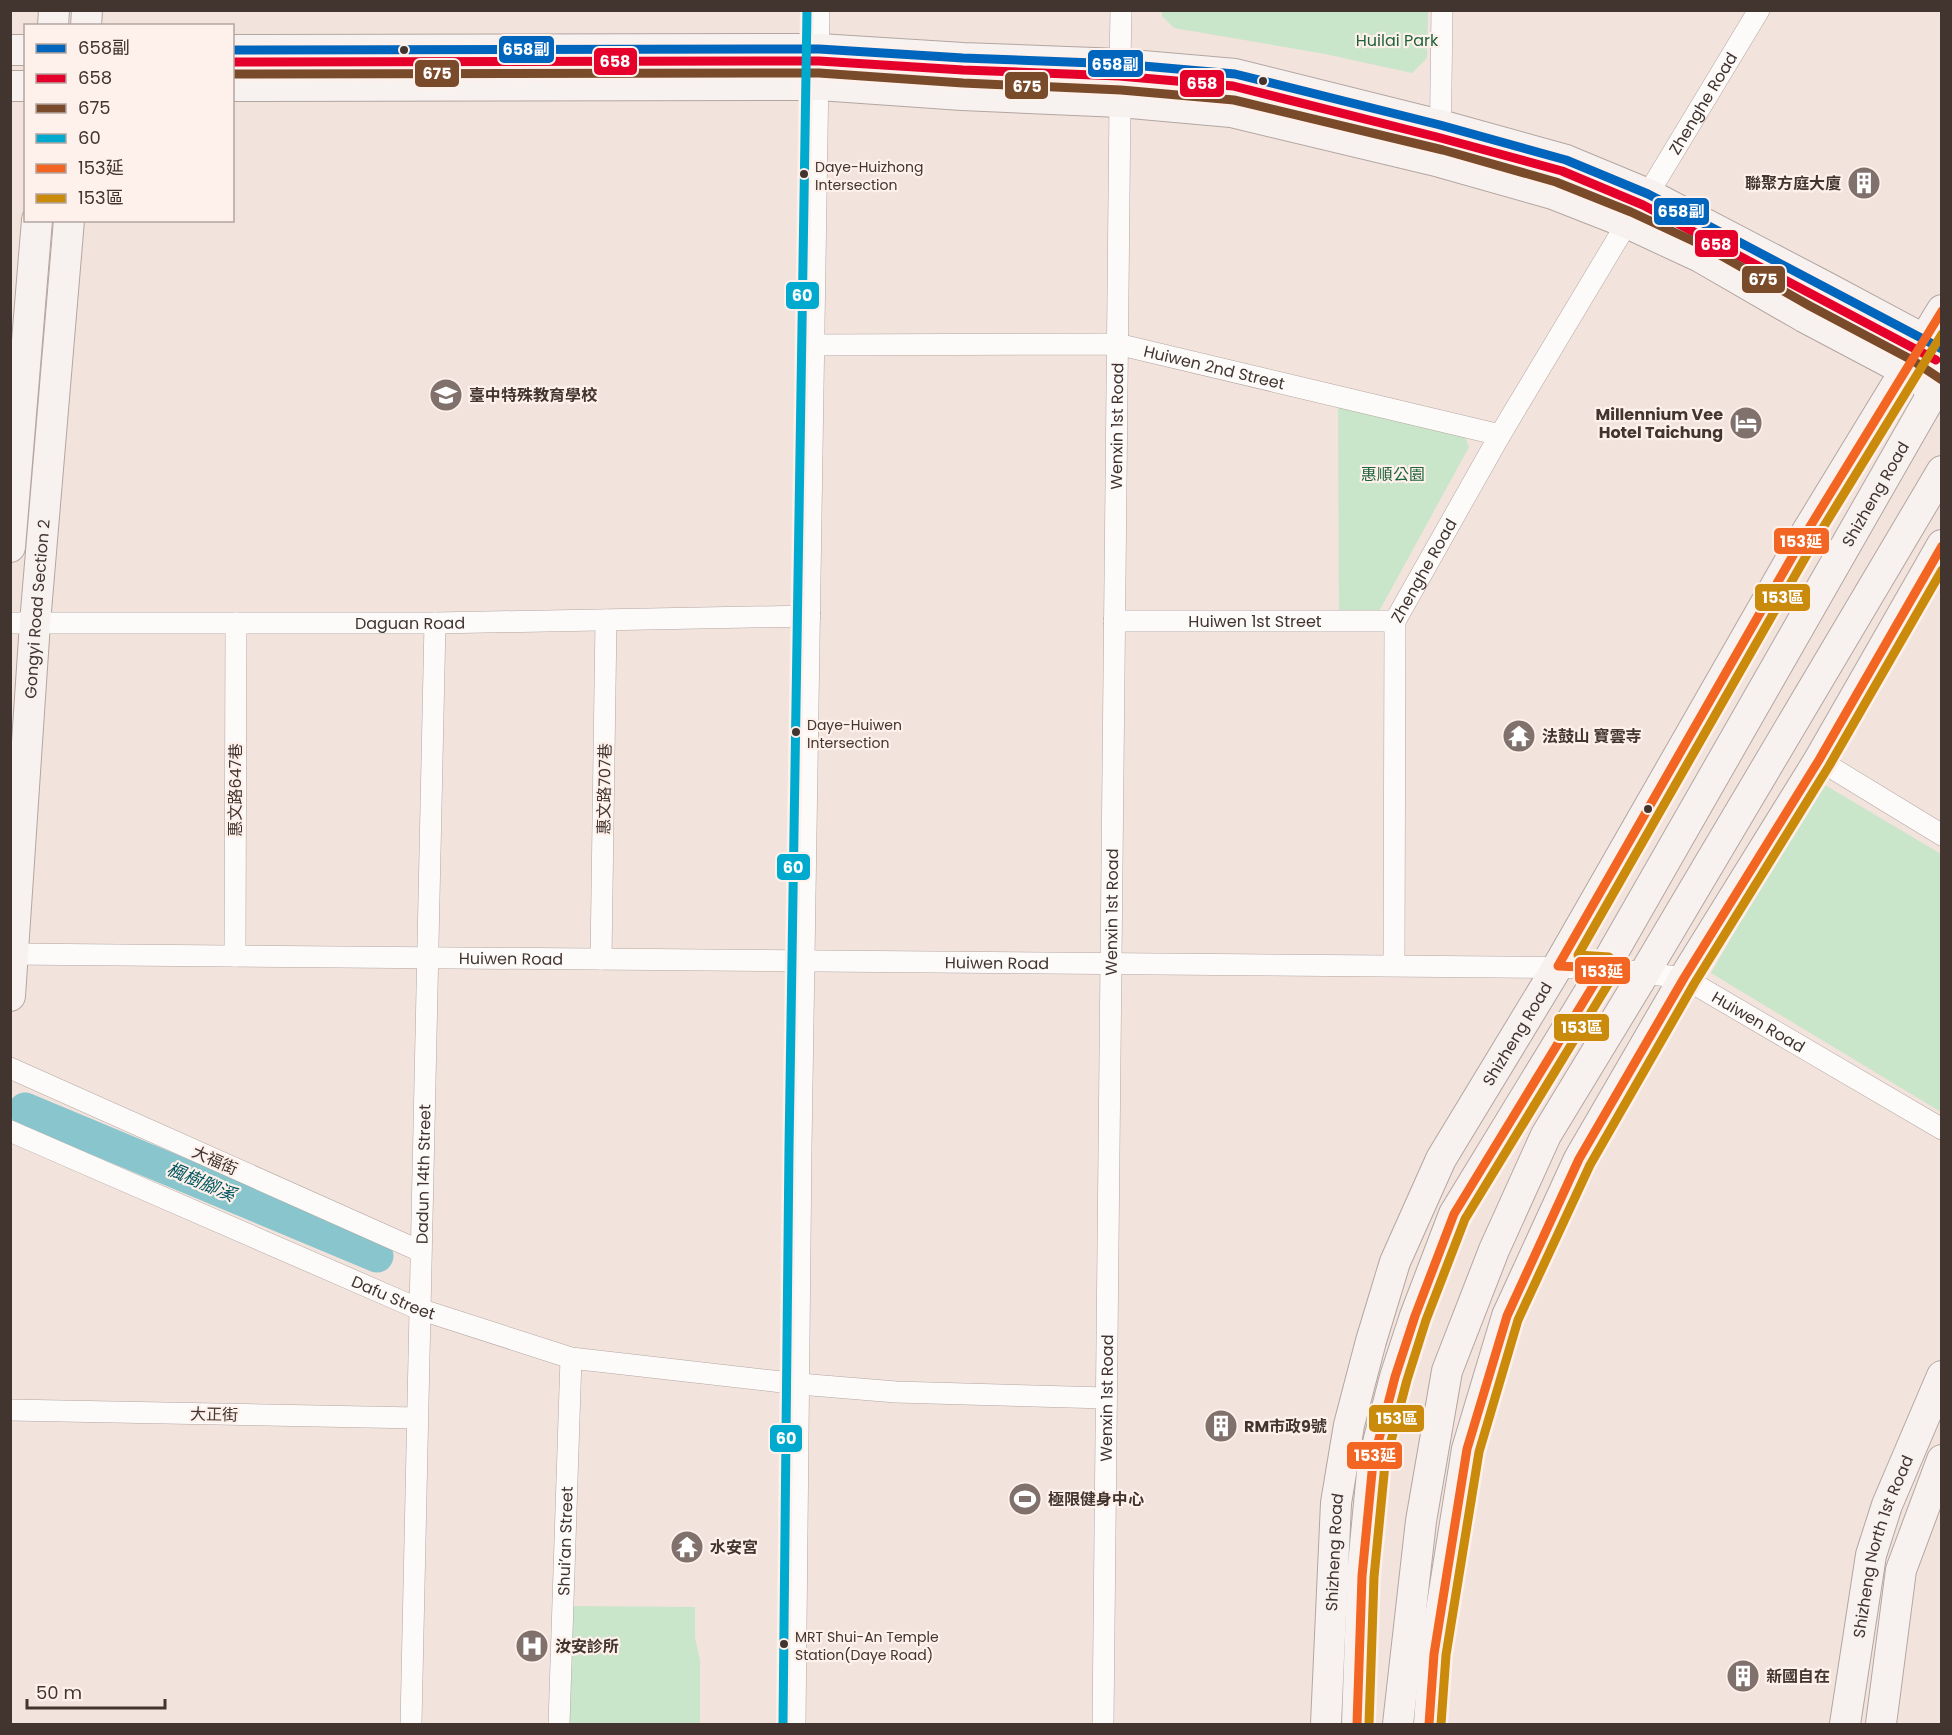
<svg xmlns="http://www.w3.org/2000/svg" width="1952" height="1735" font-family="Poppins,'Noto Sans TC',sans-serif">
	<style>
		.green { fill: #c9e5ca }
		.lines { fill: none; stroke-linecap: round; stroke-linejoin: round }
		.river { stroke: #89c5cd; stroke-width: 33 }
		.street-casing { stroke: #b3a6a0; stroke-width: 22 }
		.secondary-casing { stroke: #b3a6a0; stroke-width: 32 }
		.street { stroke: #fdfbfa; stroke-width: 21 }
		.secondary { stroke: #f7f1f0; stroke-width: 30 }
		.bus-1-casing { stroke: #fef0ea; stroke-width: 14 }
		.bus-2-casing { stroke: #fef0ea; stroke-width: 14 }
		.bus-3-casing { stroke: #fef0ea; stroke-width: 14 }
		.bus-4-casing { stroke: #fef0ea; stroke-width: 14 }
		.bus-5-casing { stroke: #fef0ea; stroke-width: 14 }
		.bus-6-casing { stroke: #fef0ea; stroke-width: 14 }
		.bus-1 { stroke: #0065bd; stroke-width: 9 }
		.bus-2 { stroke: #e4002b; stroke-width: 9 }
		.bus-3 { stroke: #7a4b2a; stroke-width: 9 }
		.bus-4 { stroke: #00a9ce; stroke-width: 9 }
		.bus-5 { stroke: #f26522; stroke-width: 9 }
		.bus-6 { stroke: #ca8a0c; stroke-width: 9 }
		.bus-dot { fill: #42342f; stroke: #fef0ea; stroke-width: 2 }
		.labels { text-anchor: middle; stroke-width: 4.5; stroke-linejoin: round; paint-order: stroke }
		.bus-label { font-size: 14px; fill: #42342f; stroke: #fef0ea; text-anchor: start }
		.park-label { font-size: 16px; fill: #1e643b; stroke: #fef0ea }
		.street-label { font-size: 16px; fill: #42342f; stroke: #fef0ea }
		.poi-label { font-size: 16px; font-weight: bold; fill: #42342f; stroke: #fef0ea; text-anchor: start }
		.water-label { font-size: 18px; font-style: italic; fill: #005761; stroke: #fef0ea }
		.line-badge { stroke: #fef0ea; stroke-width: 2 }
		.badge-label { font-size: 16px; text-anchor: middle; font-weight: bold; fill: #fff }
	</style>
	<rect width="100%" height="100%" fill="#f3e3dd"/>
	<g class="green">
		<path d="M1162,11H1428L1427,58L1412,73L1325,54L1174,28L1162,16Z"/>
		<path d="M1338,404L1464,435L1469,447L1377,615H1339Z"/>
		<path d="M1820,782L1941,854V1112L1711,973Z"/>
		<path d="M569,1606L695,1607V1638L700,1660V1724H568Z"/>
	</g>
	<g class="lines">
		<path class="river" d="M25,1109L377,1256"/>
		<g class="street-casing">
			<g id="street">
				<path d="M1120,64L1121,10"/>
				<path d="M1440,162L1442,10"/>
				<path id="s1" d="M1648,194L1759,10"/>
				<path id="s2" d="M815,345L1117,344L1500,435"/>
				<path id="s3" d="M1114,621H1395"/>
				<path id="s4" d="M10,623H435L810,616"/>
				<path d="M1819,760L1942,835"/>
				<path id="s5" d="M10,954L1604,968L1684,978L1942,1129"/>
				<path d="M235,956L236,623"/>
				<path d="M601,959L606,620"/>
				<path id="s6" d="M1394,965L1395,621L1500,435L1627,223"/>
				<path d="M10,1068L420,1251"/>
				<path id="s7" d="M10,1131L419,1309L571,1358L799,1384L896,1392L1106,1398"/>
				<path d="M10,1410L417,1418"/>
				<path id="s8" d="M411,1724L435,623"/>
				<path id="s9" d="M559,1724L571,1358"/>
				<path d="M795,1724L801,1148L819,10"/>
				<path id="s10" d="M1103,1724L1120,102"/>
			</g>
		</g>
		<g class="secondary-casing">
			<g id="secondary">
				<path d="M53,26L54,10"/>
				<path d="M86,26L87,10"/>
				<path d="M10,50H26"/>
				<path d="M232,50L819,49L963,58L1120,64L1235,74L1440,125L1566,160L1648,194L1826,287L1942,349"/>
				<path d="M10,86H26"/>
				<path d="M232,86L819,85L962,95L1120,102L1231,112L1440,162L1553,194L1627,223L1700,257L1804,317L1906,371L1942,395"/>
				<path d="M10,547L37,220"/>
				<path id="s11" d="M10,996L35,623L69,220"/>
				<path id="s12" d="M1326,1724L1336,1503L1349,1425L1371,1341L1395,1262L1441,1159L1558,966L1803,538L1942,310"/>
				<path id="s13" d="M1357,1724L1362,1576L1373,1462L1395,1377L1415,1316L1454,1214L1604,968L1942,377"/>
				<path d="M1398,1724L1421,1521L1447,1371L1494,1250L1546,1135L1645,972L1942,471"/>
				<path d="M1429,1724L1434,1654L1467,1449L1507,1316L1579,1159L1684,978L1819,760L1942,545"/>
				<path id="s14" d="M1845,1724L1871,1555L1887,1505L1942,1376"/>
				<path d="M1881,1724L1901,1570L1942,1460"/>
			</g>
		</g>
		<use href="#street" class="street"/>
		<use href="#secondary" class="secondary"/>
		<g class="bus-1-casing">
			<path id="bus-1" d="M232,50L819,49L963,58L1120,64L1235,74L1440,125L1566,160L1648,194L1942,349"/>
		</g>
		<g class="bus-2-casing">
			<path id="bus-2" d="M232,62L819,61L963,70L1119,76L1233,86L1437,137L1562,171L1643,205L1936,360"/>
		</g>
		<g class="bus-3-casing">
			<path id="bus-3" d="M232,74L819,73L963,83L1121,90L1234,100L1443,150L1556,182L1631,212L1706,247L1810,306L1912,360L1942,380"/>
		</g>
		<g class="bus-4-casing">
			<path id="bus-4" d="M783,1724L789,1148L807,10"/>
		</g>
		<g class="bus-5-casing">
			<g id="bus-5">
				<path d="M1357,1724L1362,1576L1373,1462L1395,1377L1415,1316L1454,1214L1604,968L1558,966L1803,538L1942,311"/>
				<path d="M1429,1724L1434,1654L1467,1449L1507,1316L1579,1159L1684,978L1819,760L1942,546"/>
			</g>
		</g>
		<g class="bus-6-casing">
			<g id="bus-6">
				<path d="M1369,1724L1374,1577L1385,1464L1407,1380L1426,1320L1465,1219L1615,973V964L1609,957L1578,955L1813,544L1942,334"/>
				<path d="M1441,1724L1446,1655L1479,1452L1518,1320L1590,1165L1694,984L1829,766L1942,570"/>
			</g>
		</g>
		<use href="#bus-1" class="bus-1"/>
		<use href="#bus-2" class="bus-2"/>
		<use href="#bus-3" class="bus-3"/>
		<use href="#bus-4" class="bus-4"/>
		<use href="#bus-5" class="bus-5"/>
		<use href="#bus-6" class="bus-6"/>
	</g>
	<defs>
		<g id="building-disc" transform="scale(1.725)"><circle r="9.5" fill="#80716c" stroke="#fef0ea"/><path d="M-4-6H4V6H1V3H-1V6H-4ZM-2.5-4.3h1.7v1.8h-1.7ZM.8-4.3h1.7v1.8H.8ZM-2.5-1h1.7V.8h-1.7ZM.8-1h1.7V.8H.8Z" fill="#fff"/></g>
		<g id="school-disc" transform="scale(1.725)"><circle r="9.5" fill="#80716c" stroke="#fef0ea"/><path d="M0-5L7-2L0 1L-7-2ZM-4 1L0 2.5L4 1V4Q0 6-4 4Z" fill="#fff"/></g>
		<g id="hotel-disc" transform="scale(1.725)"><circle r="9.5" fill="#80716c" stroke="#fef0ea"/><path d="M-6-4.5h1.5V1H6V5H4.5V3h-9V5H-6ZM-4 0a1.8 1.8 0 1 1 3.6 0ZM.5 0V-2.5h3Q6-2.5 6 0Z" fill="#fff"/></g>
		<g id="temple-disc" transform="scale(1.725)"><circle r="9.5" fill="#80716c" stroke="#fef0ea"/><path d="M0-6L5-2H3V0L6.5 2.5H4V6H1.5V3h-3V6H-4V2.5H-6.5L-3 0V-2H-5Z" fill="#fff"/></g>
		<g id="stadium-disc" transform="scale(1.725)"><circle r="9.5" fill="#80716c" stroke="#fef0ea"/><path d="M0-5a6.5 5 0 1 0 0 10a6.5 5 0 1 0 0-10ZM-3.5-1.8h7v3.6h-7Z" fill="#fff"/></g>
		<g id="hospital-disc" transform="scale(1.725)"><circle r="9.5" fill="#80716c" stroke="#fef0ea"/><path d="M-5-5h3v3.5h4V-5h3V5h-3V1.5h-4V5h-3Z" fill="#fff"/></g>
	</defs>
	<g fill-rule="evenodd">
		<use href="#building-disc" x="1864" y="183"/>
		<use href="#school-disc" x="446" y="395"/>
		<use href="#hotel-disc" x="1746" y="423"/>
		<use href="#temple-disc" x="1519" y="736"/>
		<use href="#building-disc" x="1221" y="1426"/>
		<use href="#stadium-disc" x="1025" y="1499"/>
		<use href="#temple-disc" x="687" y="1547"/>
		<use href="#hospital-disc" x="532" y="1646"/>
		<use href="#building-disc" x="1743" y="1676"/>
	</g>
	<g class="bus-dot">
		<circle cx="404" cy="50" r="5"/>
		<circle cx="1263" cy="81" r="5"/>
		<circle cx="804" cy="174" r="5"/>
		<circle cx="796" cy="732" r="5"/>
		<circle cx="1648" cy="809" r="5"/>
		<circle cx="784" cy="1644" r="5"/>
	</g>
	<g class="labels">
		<g class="bus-label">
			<text x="815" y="172">Daye-Huizhong<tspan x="815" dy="18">Intersection</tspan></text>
			<text x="807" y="730">Daye-Huiwen<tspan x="807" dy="18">Intersection</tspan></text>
			<text x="795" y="1642">MRT Shui-An Temple<tspan x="795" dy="18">Station(Daye Road)</tspan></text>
		</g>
		<g class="park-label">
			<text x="1397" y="46">Huilai Park</text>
			<text x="1393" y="480">惠順公園</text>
		</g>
		<g class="street-label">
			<text dy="6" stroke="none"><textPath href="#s1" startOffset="106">Zhenghe Road</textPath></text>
			<text dy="6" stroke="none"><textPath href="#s2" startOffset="402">Huiwen 2nd Street</textPath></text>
			<text dy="6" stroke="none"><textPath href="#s10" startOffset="1298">Wenxin 1st Road</textPath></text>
			<text dy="6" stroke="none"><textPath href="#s13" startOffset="1358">Shizheng Road</textPath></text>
			<text dy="6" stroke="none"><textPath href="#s6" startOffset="402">Zhenghe Road</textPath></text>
			<text dy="6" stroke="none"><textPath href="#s11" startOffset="388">Gongyi Road Section 2</textPath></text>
			<text dy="6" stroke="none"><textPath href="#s3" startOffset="141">Huiwen 1st Street</textPath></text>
			<text dy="6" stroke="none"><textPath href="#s4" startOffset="400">Daguan Road</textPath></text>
			<text transform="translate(604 789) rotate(-89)" y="6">惠文路707巷</text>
			<text transform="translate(235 790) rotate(-90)" y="6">惠文路647巷</text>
			<text dy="6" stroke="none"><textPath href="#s10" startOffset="812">Wenxin 1st Road</textPath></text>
			<text dy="6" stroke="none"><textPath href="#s5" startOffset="501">Huiwen Road</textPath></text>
			<text dy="6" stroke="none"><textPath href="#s5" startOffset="987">Huiwen Road</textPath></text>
			<text dy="6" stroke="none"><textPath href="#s5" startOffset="1761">Huiwen Road</textPath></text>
			<text dy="6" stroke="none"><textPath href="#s12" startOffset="729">Shizheng Road</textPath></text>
			<text transform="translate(215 1160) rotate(24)" y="6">大福街</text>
			<text dy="6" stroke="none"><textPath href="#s8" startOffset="550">Dadun 14th Street</textPath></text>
			<text dy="6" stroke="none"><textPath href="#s7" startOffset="418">Dafu Street</textPath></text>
			<text dy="6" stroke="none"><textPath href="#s10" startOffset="326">Wenxin 1st Road</textPath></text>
			<text transform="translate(214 1414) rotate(1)" y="6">大正街</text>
			<text dy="6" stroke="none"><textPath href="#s9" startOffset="183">Shui’an Street</textPath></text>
			<text dy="6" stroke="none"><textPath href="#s14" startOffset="182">Shizheng North 1st Road</textPath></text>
			<text dy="6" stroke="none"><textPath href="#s12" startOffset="172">Shizheng Road</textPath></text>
		</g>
		<g class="poi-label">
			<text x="1841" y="189" text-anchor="end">聯聚方庭大廈</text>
			<text x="469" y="401">臺中特殊教育學校</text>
			<text x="1723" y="420" text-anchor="end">Millennium Vee<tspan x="1723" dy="18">Hotel Taichung</tspan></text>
			<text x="1542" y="742">法鼓山 寶雲寺</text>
			<text x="1244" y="1432">RM市政9號</text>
			<text x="1048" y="1505">極限健身中心</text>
			<text x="710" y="1553">水安宮</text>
			<text x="555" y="1652">汝安診所</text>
			<text x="1766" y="1682">新國自在</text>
		</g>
		<g class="water-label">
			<text transform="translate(201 1182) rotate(23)" y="6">楓樹腳溪</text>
		</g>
	</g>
	<g class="line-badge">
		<rect x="498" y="35" width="57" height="29" rx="6" fill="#0065bd"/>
		<rect x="593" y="47" width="45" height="29" rx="6" fill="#e4002b"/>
		<rect x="1087" y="49" width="57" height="29" rx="6" fill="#0065bd"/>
		<rect x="414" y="59" width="46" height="29" rx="6" fill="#7a4b2a"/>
		<rect x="1179" y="69" width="46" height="29" rx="6" fill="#e4002b"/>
		<rect x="1004" y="71" width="45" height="29" rx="6" fill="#7a4b2a"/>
		<rect x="1653" y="197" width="57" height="29" rx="6" fill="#0065bd"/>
		<rect x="1694" y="229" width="45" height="29" rx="6" fill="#e4002b"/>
		<rect x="1741" y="265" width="45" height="29" rx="6" fill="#7a4b2a"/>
		<rect x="785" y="281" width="35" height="29" rx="6" fill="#00a9ce"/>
		<rect x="1773" y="527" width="57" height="28" rx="6" fill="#f26522"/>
		<rect x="1754" y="583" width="57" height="29" rx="6" fill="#ca8a0c"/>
		<rect x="776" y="853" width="35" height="28" rx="6" fill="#00a9ce"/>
		<rect x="1574" y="956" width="57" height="29" rx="6" fill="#f26522"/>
		<rect x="1553" y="1013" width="57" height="29" rx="6" fill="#ca8a0c"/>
		<rect x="1368" y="1404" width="57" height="29" rx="6" fill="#ca8a0c"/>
		<rect x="769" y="1424" width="34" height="29" rx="6" fill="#00a9ce"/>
		<rect x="1346" y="1441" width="57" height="29" rx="6" fill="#f26522"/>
	</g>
	<g class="badge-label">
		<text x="526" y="55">658副</text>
		<text x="615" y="67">658</text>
		<text x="1115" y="70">658副</text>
		<text x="437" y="79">675</text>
		<text x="1202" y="89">658</text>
		<text x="1027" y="92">675</text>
		<text x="1681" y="217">658副</text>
		<text x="1716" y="250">658</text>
		<text x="1763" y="285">675</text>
		<text x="802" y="301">60</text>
		<text x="1801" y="547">153延</text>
		<text x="1783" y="603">153區</text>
		<text x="793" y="873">60</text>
		<text x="1602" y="977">153延</text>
		<text x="1582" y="1033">153區</text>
		<text x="1397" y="1424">153區</text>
		<text x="786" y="1444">60</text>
		<text x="1375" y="1461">153延</text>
	</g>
	<rect width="1952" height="1735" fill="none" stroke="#42342f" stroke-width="24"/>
	<rect x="24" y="24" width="210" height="198" fill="#fef0ea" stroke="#b3a59f" stroke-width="1.5"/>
	<rect x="36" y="44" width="30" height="9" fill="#0065bd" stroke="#b3a59f" stroke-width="1.5"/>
	<text x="78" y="54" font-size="18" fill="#42342f">658副</text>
	<rect x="36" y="74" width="30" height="9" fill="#e4002b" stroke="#b3a59f" stroke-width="1.5"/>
	<text x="78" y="84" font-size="18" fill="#42342f">658</text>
	<rect x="36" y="104" width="30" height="9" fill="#7a4b2a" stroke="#b3a59f" stroke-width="1.5"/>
	<text x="78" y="114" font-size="18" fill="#42342f">675</text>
	<rect x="36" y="134" width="30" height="9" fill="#00a9ce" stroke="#b3a59f" stroke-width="1.5"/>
	<text x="78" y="144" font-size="18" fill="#42342f">60</text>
	<rect x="36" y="164" width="30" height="9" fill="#f26522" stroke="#b3a59f" stroke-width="1.5"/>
	<text x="78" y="174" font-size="18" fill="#42342f">153延</text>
	<rect x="36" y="194" width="30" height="9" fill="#ca8a0c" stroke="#b3a59f" stroke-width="1.5"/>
	<text x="78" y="204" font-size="18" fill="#42342f">153區</text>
	<path d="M27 1699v9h138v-9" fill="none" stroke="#42342f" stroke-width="3"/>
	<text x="36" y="1699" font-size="18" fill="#42342f" stroke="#fef0ea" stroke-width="4.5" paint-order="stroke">50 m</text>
</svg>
